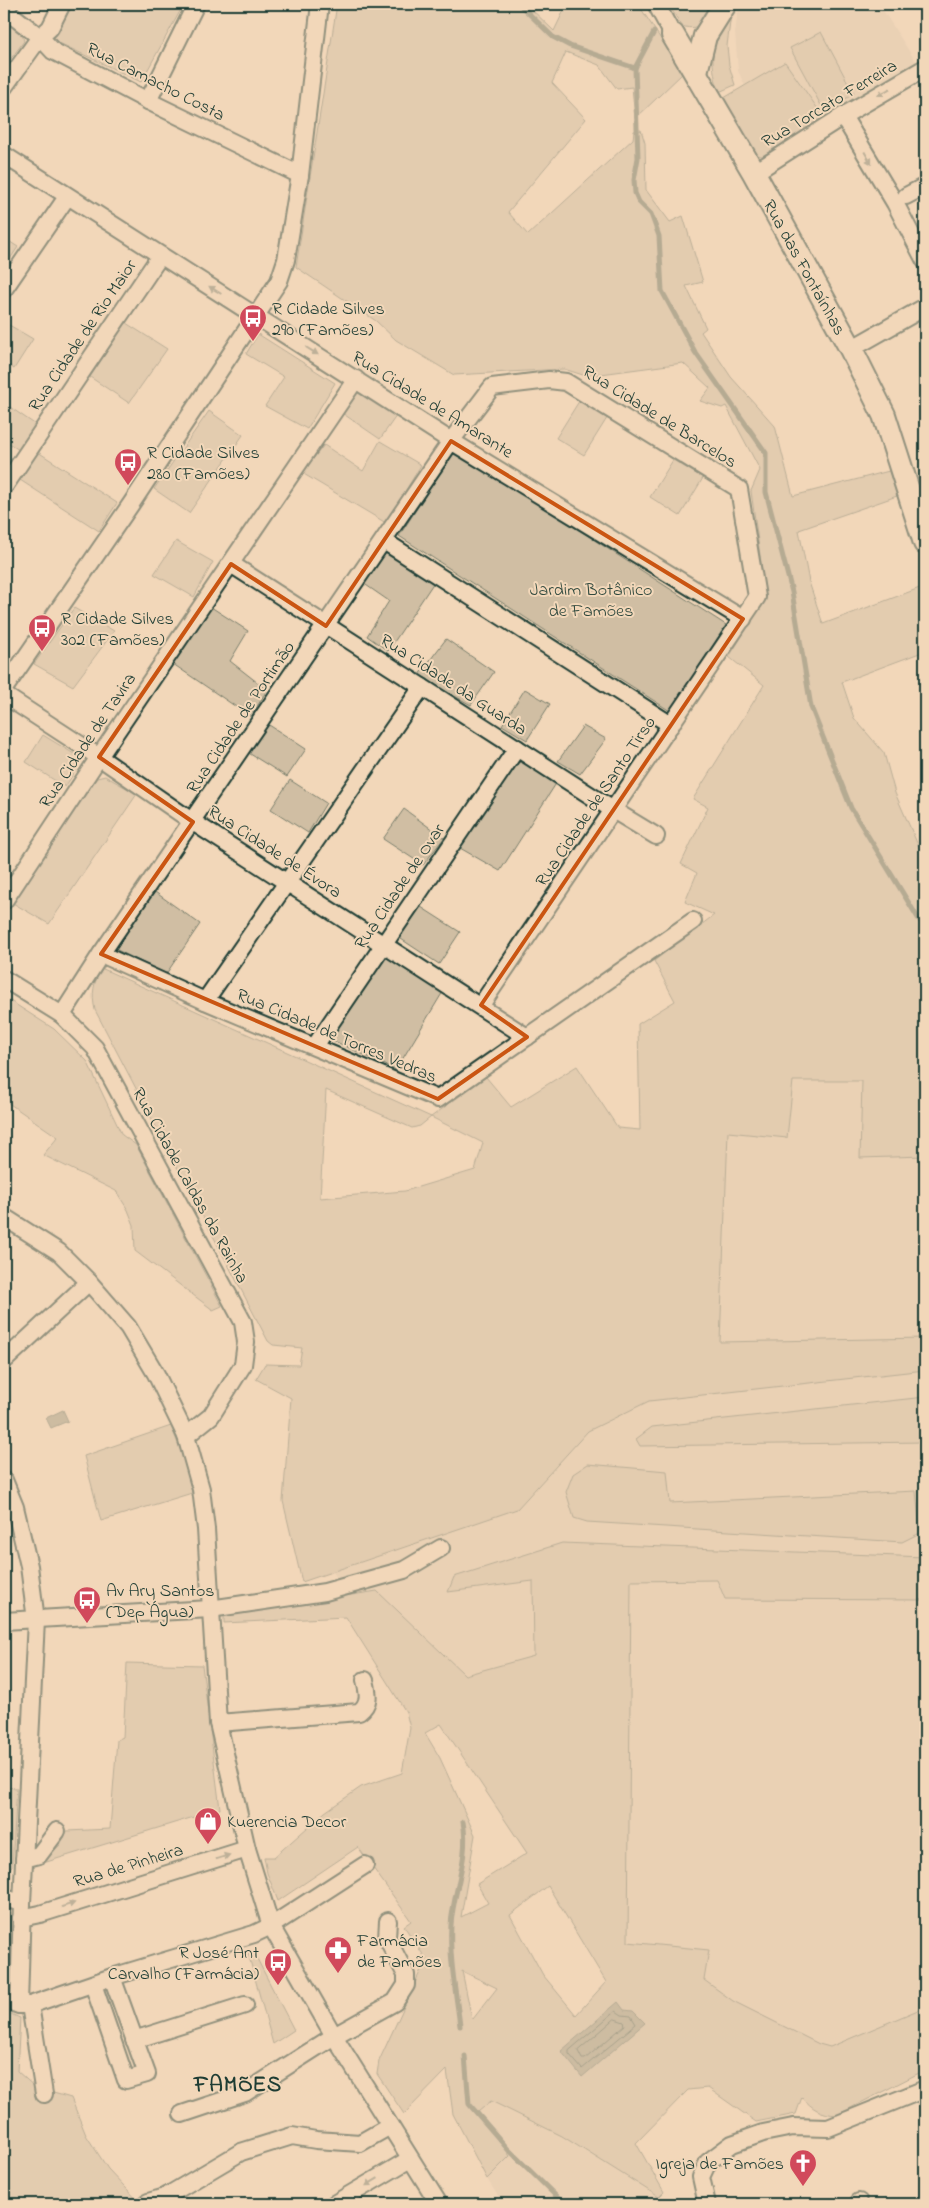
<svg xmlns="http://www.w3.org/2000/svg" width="929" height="2208" font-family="'Indie Flower',sans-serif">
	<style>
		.built { fill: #e0caae }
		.green { fill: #d0bea3; stroke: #787e6c; fill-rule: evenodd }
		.water { fill: #9f9b84; stroke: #6c7564 }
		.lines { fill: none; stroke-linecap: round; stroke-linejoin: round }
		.shore { stroke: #526354; stroke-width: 1 }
		.stream { stroke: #6c7564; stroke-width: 5 }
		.street-casing { stroke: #1f3d34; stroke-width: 20 }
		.secondary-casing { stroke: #1f3d34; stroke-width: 26 }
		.street { stroke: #f2d7b9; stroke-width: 16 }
		.secondary { stroke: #f2d7b9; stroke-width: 22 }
		.oneway { fill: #7e8270 }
		.marked { fill: none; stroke: #ca5512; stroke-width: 4; stroke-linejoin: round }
		.labels { text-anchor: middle; stroke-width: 4; stroke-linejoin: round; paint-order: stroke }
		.street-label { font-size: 18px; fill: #1f3d34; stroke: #f2d7b9 }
		.poi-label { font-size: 18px; fill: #1f3d34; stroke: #f2d7b9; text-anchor: start }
		.park-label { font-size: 18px; fill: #314a3f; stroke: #f2d7b9 }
		.district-label { font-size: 22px; font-weight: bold; letter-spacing: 1px; fill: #1f3d34; stroke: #f2d7b9 }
	</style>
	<rect width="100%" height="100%" fill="#f2d7b9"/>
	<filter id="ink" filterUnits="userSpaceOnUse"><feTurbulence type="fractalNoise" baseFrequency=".02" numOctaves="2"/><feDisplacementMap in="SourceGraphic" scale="10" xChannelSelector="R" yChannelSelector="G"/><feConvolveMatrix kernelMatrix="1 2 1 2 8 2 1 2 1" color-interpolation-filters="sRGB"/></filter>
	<g filter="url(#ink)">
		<g class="built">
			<path d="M742,4H879L918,65L822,114L785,63L745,86L738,71L735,33L738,9Z"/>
			<path d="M925,998V2042L802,2097L624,2010L527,1854L442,1724L348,1596L333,1572L517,1509L588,1431L648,1401L638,1024L675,1001Z"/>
			<path d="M491,2101L562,2136L659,2197L661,2204H503L487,2179L510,2156L478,2112Z"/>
		</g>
		<g class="green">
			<path d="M72,4H184L141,82L53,40Z"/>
			<path d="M337,4H526L554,31L567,4H638L683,73L635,119L632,87L617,89L599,65L566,52L552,83L586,119L508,212L528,235L633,139L634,131L641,130L645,143L646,190L670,222L683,216L703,282L686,286L706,328L701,332L731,377L775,426L793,496L889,471L897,496L799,530L809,582L823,624L925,586V651L842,682L854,718L884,753L895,793L925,861V897L922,900L925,901V1156L860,1158L862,1081H793L787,1138L728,1132L720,1342L925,1338V1370L649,1401L588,1431L517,1509L302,1582L283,1501L291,1398L256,1379L265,1364L299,1365L302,1348L273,1345L268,1341L95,1010C91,993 94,983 101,968L431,1117L486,1077L511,1107L577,1066L618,1128L640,1130L638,1024L675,1001L654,961L714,915L685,902L697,873L681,864L708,807L693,799L764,685L729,657L766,598L751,491L760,470L726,406L722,408L700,401L710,388L683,363L586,376L564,369L454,375L396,340L376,321L296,267ZM326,1090L412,1128L420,1126L431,1117L483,1143L475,1170L405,1191L320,1198Z"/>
			<path d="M668,4H717C706,17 701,33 682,26Z"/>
			<path d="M731,14L727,46L729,65L735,85L719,92C708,57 712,45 731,14Z"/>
			<path d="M4,16L22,34L24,41L4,68Z"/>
			<path d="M821,32L854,94L824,111L790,48Z"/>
			<path d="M785,62L825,119L762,156L755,155L724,98Z"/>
			<path d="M4,238L18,247L4,268Z"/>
			<path d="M4,322L33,339L14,369L4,362Z"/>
			<path d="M126,323L167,349L129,403L90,377Z"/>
			<path d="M258,334L335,383L307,429L265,406L284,377L246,354Z"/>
			<path d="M360,386L399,412L380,439L342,413Z"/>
			<path d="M581,398L609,415L584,455L556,438Z"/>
			<path d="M4,403L36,425L19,450L4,440Z"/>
			<path d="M209,411L243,435L189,513L154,489Z"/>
			<path d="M380,441L421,465L386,523L302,473L324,445L363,471Z"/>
			<path d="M455,450L726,625L670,711L399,536Z"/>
			<path d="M38,452L117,503L99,531L20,480Z"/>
			<path d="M673,460L703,478L680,516L650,497Z"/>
			<path d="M176,541L213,562L194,597L154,574Z"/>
			<path d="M384,552L434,582L388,651L367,636L389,601L363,583Z"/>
			<path d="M211,607L248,631L230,661L267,690L251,717L173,664Z"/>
			<path d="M74,608L114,631L73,686L34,664Z"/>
			<path d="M446,639L494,672L471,705L418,676Z"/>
			<path d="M525,689L550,704L527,740L502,725Z"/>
			<path d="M266,723L306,749L287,777L247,752Z"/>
			<path d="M583,726L606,739L580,774L558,761Z"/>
			<path d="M43,735L79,757L78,767L65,787L26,762Z"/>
			<path d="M522,762L557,782L500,871L460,848L517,763Z"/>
			<path d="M105,776L137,794L49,924L11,902L97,778Z"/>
			<path d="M290,780L326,803L308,833L271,809Z"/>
			<path d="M404,809L444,838L423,865L383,839Z"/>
			<path d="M155,892L200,924L166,974L117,950L116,944Z"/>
			<path d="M421,907L460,932L439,964L401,939V934Z"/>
			<path d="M382,958H391L444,990L396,1070L332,1040L331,1033Z"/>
			<path d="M4,997L54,1029L87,1061L122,1135L136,1145L222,1306L213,1310L135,1251L134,1225L128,1210L116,1191L43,1155L58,1137L4,1100Z"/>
			<path d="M925,1397V1442L640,1446L636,1439L652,1427Z"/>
			<path d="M171,1426L186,1464L192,1493L101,1521L84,1456Z"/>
			<path d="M588,1464L667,1471L670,1503L916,1491L920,1533L902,1542L587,1522L574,1518L566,1492L573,1474Z"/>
			<path d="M562,1543L925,1557V1600L725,1599L717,1580L631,1581L628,1942L709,1950L704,1980L733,2001L819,2044L830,2047L925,2007V2070L837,2115C821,2114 812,2109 802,2097L796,2114L756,2122L708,2088L688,2090L636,2143L664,2192L659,2197L562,2136L491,2101L478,2112L510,2156L487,2179L453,2114L447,2070L404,2114L377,2074L379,2061L426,1959L404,1926L411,1921L358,1847L278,1901L267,1873L264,1857H274L325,1812L361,1787L402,1773L410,1728L406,1712L346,1617L224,1623V1615L377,1591L465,1675L534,1656L533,1581L448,1592L454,1577ZM441,1724L527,1853L477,1884L488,1903L461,1917L475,1835L440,1758L425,1733ZM548,1886L606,1982L576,2015L543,1975L510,1915ZM462,1971L497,1988L473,2019H472Z"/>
			<path d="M127,1663L202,1665L220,1809L40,1864L60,1845L67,1831L110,1829L117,1740L123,1737Z"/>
			<path d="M4,1787L17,1788L12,1866L4,1874Z"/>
			<path d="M4,1910L13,1915L9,1985L4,1983Z"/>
			<path d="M253,1951L294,2030L273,2044L248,1953Z"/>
			<path d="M4,2011L20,2018L17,2071L36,2088L71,2098L86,2135L108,2169L141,2204H4Z"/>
		</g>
		<g class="water">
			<path d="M63,1410L68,1421L51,1428L46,1418Z"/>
			<path d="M618,2002L624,2010L633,2011L645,2023L582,2077L561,2051Z"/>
		</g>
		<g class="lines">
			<g class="shore">
				<path d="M616,2011L622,2015L631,2016L636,2024L582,2069L569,2054V2051Z"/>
				<path d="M615,2019L624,2022L625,2025L585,2059H582L578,2051Z"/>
			</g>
			<g class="stream">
				<path d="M519,4L553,37L570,46L635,68"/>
				<path d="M654,32L635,68L638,158L634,180L635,193L639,202L651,214L659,236L662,291L695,352L766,453V492L792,592L811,707L851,808L918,918L925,926"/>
				<path d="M460,2026C456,1992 449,1959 451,1925C453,1891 470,1857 463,1822"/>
				<path d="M465,2056L469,2104L507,2148L564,2204"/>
			</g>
			<g class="street-casing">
				<g id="street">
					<path d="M656,4L673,35"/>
					<path d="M4,9L40,37L53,51L148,101L300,175"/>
					<path d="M4,87L40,37L50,28L62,4"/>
					<path d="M148,101L196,4"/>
					<path d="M843,116L895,203L925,261"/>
					<path d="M4,155L451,441L743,619"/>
					<path d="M754,173L843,116L925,68"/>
					<path d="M906,196L925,186"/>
					<path d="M4,289L67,197"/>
					<path d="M851,349L925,307"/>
					<path d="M4,487L160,256"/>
					<path d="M384,541L671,725"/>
					<path d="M231,564L613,810L656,836"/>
					<path d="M4,689L131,504L279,281L286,260L300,175L320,4"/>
					<path d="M4,695L99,757L193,822L527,1037"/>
					<path d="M4,901L99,757L356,379"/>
					<path d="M101,954L205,1001L438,1099L693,921"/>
					<path d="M4,979L62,1015L95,1048L243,1322L246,1342L243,1365L211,1416L186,1436"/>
					<path d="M205,1001L422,687"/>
					<path d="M62,1015L101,954L451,441L492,387L549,380L566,382L739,489L757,597L481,1005"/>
					<path d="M315,1046L517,748"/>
					<path d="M4,1217L59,1252L89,1282L128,1327L156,1374L186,1436L201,1489L206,1529L218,1723L247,1849L271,1926L334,2036L439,2204"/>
					<path d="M4,1361L89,1282"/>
					<path d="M4,1480L15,1507L29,1566L36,1620L22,1903L19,2005"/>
					<path d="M4,1621L210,1609L325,1592L404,1570L441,1548"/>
					<path d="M218,1723L359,1712C371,1703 368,1693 365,1680"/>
					<path d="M24,1859L39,1855L57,1831"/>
					<path d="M4,1898L22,1903"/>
					<path d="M21,1918L40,1914L247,1849"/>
					<path d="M93,1984L126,2080L147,2074L112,1977"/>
					<path d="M4,2000L19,2005H30L112,1977L254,1934L271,1926L365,1865"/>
					<path d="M30,2005L44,2094"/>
					<path d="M134,2040L245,2005"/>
					<path d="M182,2114L245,2093L334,2036L395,2002L406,1985V1975L387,1938L388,1921"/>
					<path d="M148,2202L165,2197L241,2152L292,2136L316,2140L360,2143L390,2126"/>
					<path d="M859,2202V2204"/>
					<path d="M334,2204L410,2159"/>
					<path d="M707,2204L701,2177L708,2162L732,2144L763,2133L793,2127L828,2128L925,2089"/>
				</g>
			</g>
			<g class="secondary-casing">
				<g id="secondary">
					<path d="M673,35L754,173L851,349L884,415L925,543"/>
					<path d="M696,72L705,36L725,4"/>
				</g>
			</g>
			<use href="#street" class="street"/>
			<use href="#secondary" class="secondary"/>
		</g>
		<defs><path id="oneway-solid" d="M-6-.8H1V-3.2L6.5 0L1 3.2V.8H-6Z" transform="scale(1.25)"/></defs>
		<g class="oneway">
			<use href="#oneway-solid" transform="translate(884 92) rotate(150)"/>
			<use href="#oneway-solid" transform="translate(868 158) rotate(60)"/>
			<use href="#oneway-solid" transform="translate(215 290) rotate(-148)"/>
			<use href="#oneway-solid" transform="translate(312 351) rotate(32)"/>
			<use href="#oneway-solid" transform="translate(223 1857) rotate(-18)"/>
			<use href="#oneway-solid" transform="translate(68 1905) rotate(-17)"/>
			<use href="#oneway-solid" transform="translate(372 2182) rotate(149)"/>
		</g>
	</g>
	<path d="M0 0H929V2208H0ZM451,441L743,619L481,1005L527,1037L438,1099L101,954L193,822L99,757L231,564L326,626Z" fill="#f2d7b9" fill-opacity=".55" fill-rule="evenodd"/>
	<path class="marked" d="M451,441L743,619L481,1005L527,1037L438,1099L101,954L193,822L99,757L231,564L326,626Z"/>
	<defs>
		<g id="bus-pin" transform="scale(1.4375)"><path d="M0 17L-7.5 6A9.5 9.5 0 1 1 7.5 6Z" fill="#d1495b" stroke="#f2d7b9"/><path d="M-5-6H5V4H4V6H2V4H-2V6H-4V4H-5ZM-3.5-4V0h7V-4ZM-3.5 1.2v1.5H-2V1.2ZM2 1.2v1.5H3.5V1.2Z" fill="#fff"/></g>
		<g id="shop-pin" transform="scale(1.4375)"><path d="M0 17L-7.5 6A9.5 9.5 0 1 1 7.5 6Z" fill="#d1495b" stroke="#f2d7b9"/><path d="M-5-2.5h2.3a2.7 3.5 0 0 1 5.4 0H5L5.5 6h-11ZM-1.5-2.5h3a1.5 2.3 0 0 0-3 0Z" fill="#fff"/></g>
		<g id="pharmacy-pin" transform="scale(1.4375)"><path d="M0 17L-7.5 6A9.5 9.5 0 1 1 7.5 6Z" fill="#d1495b" stroke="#f2d7b9"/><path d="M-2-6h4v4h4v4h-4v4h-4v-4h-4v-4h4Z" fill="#fff"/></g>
		<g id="church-pin" transform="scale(1.4375)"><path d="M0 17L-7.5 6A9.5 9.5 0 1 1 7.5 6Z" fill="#d1495b" stroke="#f2d7b9"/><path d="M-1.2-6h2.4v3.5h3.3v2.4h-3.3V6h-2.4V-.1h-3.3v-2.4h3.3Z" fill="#fff"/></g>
	</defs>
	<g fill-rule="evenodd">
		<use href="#bus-pin" x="253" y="318"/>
		<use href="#bus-pin" x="128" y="462"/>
		<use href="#bus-pin" x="42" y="628"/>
		<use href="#bus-pin" x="87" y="1600"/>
		<use href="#shop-pin" x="208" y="1821"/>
		<use href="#pharmacy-pin" x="338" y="1950"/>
		<use href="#bus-pin" x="278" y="1962"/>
		<use href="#church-pin" x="803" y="2163"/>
	</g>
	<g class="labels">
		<g class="street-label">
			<text transform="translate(156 81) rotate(27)" y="6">Rua Camacho Costa</text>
			<text transform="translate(829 103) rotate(-31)" y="6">Rua Torcato Ferreira</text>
			<text transform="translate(805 267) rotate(61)" y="6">Rua das Fontaínhas</text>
			<text transform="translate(82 335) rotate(-56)" y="6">Rua Cidade de Rio Maior</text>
			<text transform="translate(433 404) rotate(32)" y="6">Rua Cidade de Amarante</text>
			<text transform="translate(660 416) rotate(32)" y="6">Rua Cidade de Barcelos</text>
			<text transform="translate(454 684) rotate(33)" y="6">Rua Cidade da Guarda</text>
			<text transform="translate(240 717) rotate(-56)" y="6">Rua Cidade de Portimão</text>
			<text transform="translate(87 740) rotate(-56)" y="6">Rua Cidade de Tavira</text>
			<text transform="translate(595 801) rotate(-56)" y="6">Rua Cidade de Santo Tirso</text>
			<text transform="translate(275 851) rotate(33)" y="6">Rua Cidade de Évora</text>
			<text transform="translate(399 886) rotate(-56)" y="6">Rua Cidade de Ovar</text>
			<text transform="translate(337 1035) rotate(23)" y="6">Rua Cidade de Torres Vedras</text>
			<text transform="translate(191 1185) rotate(61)" y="6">Rua Cidade Caldas da Rainha</text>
			<text transform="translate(128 1865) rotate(-17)" y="6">Rua de Pinheira</text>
		</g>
		<g class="poi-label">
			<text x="272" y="314">R Cidade Silves<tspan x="272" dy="21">290 (Famões)</tspan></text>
			<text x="147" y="458">R Cidade Silves<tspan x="147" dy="21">280 (Famões)</tspan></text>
			<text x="61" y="624">R Cidade Silves<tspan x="61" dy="21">302 (Famões)</tspan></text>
			<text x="106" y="1596">Av Ary Santos<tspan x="106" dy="21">(Dep Água)</tspan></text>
			<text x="227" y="1827">Kuerencia Decor</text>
			<text x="357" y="1946">Farmácia<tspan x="357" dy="21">de Famões</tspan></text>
			<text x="259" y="1958" text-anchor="end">R José Ant<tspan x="259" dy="21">Carvalho (Farmácia)</tspan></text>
			<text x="784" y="2169" text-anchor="end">Igreja de Famões</text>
		</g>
		<g class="park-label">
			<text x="591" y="595">Jardim Botânico<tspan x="591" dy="21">de Famões</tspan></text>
		</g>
		<g class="district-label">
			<text x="238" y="2091">FAMÕES</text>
		</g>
	</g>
	<rect width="929" height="2208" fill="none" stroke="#f2d7b9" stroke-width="20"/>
	<rect x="10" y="10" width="909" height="2188" fill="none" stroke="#1f3d34" stroke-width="2" filter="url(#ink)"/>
</svg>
